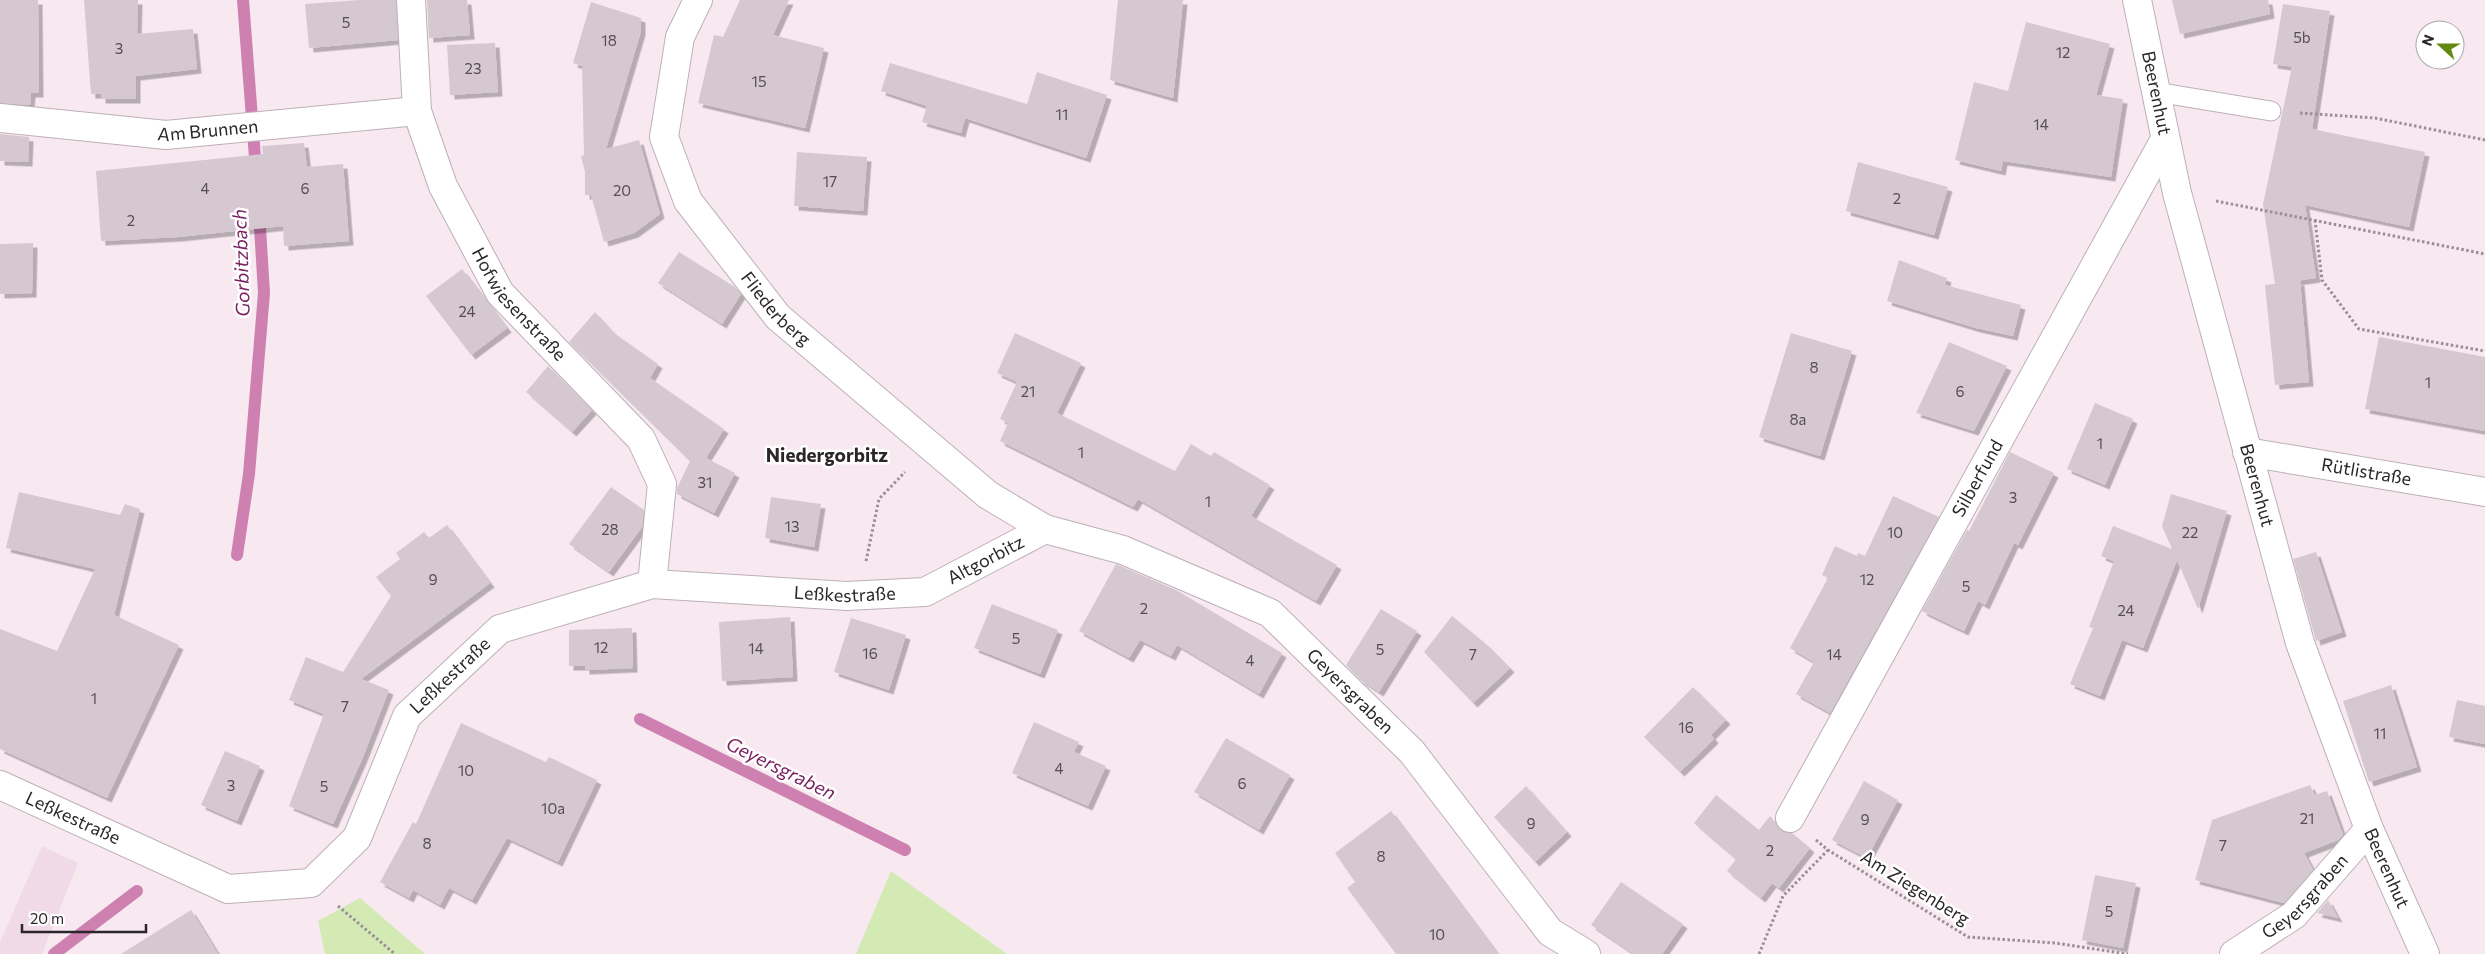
<svg xmlns="http://www.w3.org/2000/svg" width="2485" height="954" font-family="Commissioner,sans-serif">
	<style>
		.built { fill: #f0dae7 }
		.green { fill: #d3eab5 }
		.lines { fill: none; stroke-linecap: round; stroke-linejoin: round }
		.stream { stroke: #ce81b1; stroke-width: 12 }
		.building { fill: #d6c8d0; filter: url(#shadow) }
		.service-casing { stroke: #bdb0b7; stroke-width: 21 }
		.minor-casing { stroke: #bdb0b7; stroke-width: 30 }
		.path { stroke: #9a8f95; stroke-width: 3; stroke-dasharray: 2.5 2.5; stroke-linecap: butt }
		.service { stroke: #fff; stroke-width: 19 }
		.minor { stroke: #fff; stroke-width: 28 }
		.labels { text-anchor: middle; stroke-width: 5; stroke-linejoin: round; paint-order: stroke }
		.number-label { font-size: 15px; fill: #564e53 }
		.street-label { font-size: 18px; fill: #2b2629; stroke: #fff }
		.water-label { font-size: 19px; font-style: italic; fill: #7a1f5f; stroke: #fff }
		.neighbourhood-label { font-size: 19px; font-weight: bold; fill: #2b2629; stroke: #fff }
	</style>
	<defs>
		<filter id="shadow"><feDropShadow dx="4.5" dy="4.5" stdDeviation="0" flood-color="#0004"/></filter>
	</defs>
	<rect width="100%" height="100%" fill="#f8e9f1"/>
	<path class="built" d="M42,846L78,863L42,954H0V942Z"/>
	<g class="green">
		<path d="M891,871L1007,954H856Z"/>
		<path d="M360,898L425,954H325L318,921Z"/>
	</g>
	<g class="lines">
		<g class="stream">
			<path d="M243,0L256,171"/>
			<path d="M237,555L249,474L264,293L259,211"/>
			<path d="M640,719L905,850"/>
			<path d="M54,954L137,891"/>
		</g>
	</g>
	<g class="building">
		<path d="M0,0H38L39,93H31L30,105L0,103Z"/>
		<path d="M84,0H138L137,34L193,29L197,69L136,76V99H101V94H91Z"/>
		<path d="M360,0H396L398,40L309,48L305,4Z"/>
		<path d="M427,0H467L470,35L429,38Z"/>
		<path d="M740,0H789L773,35L824,48L805,128L698,103L714,35L723,37Z"/>
		<path d="M1118,0H1183L1173,98L1110,80Z"/>
		<path d="M2172,0H2268L2270,14L2180,34Z"/>
		<path d="M591,2L641,18V31L606,149L639,140L660,214L634,233L604,242L591,195H585V172L581,156L584,155L582,66L573,63Z"/>
		<path d="M2283,4L2330,11L2312,129L2425,152L2409,227L2305,205L2316,278L2275,284L2263,204L2292,67L2273,64Z"/>
		<path d="M2026,22L2110,44L2096,95L2123,99L2111,177L2003,161L2001,171L1955,160L1974,82L2008,91Z"/>
		<path d="M495,43L498,92L450,95L447,45Z"/>
		<path d="M890,63L1027,104L1037,72L1107,95L1086,158L965,118L961,133L922,122L927,106L881,91Z"/>
		<path d="M0,134L29,137L28,162L0,161Z"/>
		<path d="M304,143L307,167L343,164L349,241L284,246L283,226L178,237L101,241L96,171L263,154L262,146Z"/>
		<path d="M797,152L867,157L863,211L794,206Z"/>
		<path d="M1858,162L1948,187L1934,235L1846,211Z"/>
		<path d="M33,243L32,293L0,294V244Z"/>
		<path d="M679,252L735,287L741,294L722,324L658,283Z"/>
		<path d="M1899,260L1947,278L1945,285L2021,305L2013,336L1976,328L1887,301Z"/>
		<path d="M462,269L507,328L471,355L426,296Z"/>
		<path d="M2300,281L2309,382L2275,385L2265,285Z"/>
		<path d="M595,312L614,333L658,364L650,378L724,429L706,458L735,473L714,513L677,494V488L690,461L569,342Z"/>
		<path d="M1015,333L1081,363L1057,413L1175,471L1191,444L1211,456L1214,452L1270,485L1251,516L1337,565L1316,601L1138,499L1133,507L1000,441L1008,423L1000,419L1017,382L997,373Z"/>
		<path d="M1791,333L1852,351L1820,456L1759,437Z"/>
		<path d="M2379,337L2485,357V431L2365,409Z"/>
		<path d="M1949,342L2007,366L1974,431L1916,413Z"/>
		<path d="M548,366L592,410L572,432L526,392Z"/>
		<path d="M2095,403L2133,419L2105,485L2067,469Z"/>
		<path d="M2010,452L2054,473L2018,545L2014,543L1985,605L1978,601L1964,631L1922,611L1967,530L1969,531Z"/>
		<path d="M611,487L644,510L642,527L609,572L569,544Z"/>
		<path d="M19,492L120,515L125,504L140,509L114,615L179,645L107,798L0,749V629L57,651L95,569L6,548Z"/>
		<path d="M2171,494L2227,511L2198,609L2177,560L2143,648L2122,640L2100,696L2070,684L2093,628L2089,627L2114,561L2101,556L2113,526L2172,549L2162,526Z"/>
		<path d="M1893,496L1939,517L1830,713L1796,694L1814,662L1790,648L1828,578L1822,575L1835,546L1857,556L1858,553L1865,556Z"/>
		<path d="M771,497L821,504L814,547L765,538Z"/>
		<path d="M447,525L490,583L361,679L389,690L363,757L333,824L289,806L324,714L289,700L306,657L343,672L391,596L376,577L400,559L396,553L424,532L429,538Z"/>
		<path d="M2316,552L2342,632L2316,641L2293,559Z"/>
		<path d="M1116,564L1176,590L1282,653L1259,694L1177,645L1171,656L1140,640L1129,658L1079,631Z"/>
		<path d="M992,604L1058,630L1040,674L974,648Z"/>
		<path d="M1381,609L1417,631L1379,692L1362,681L1346,665Z"/>
		<path d="M1452,616L1486,644L1510,668L1473,703L1424,652Z"/>
		<path d="M790,617L793,677L722,681L719,622Z"/>
		<path d="M851,618L906,635L889,690L834,672Z"/>
		<path d="M632,628L633,668L585,670V666H569V630Z"/>
		<path d="M2391,685L2417,767L2369,782L2343,701Z"/>
		<path d="M1693,687L1726,720L1711,735L1714,739L1680,772L1644,737Z"/>
		<path d="M2457,700L2485,706V744L2449,737Z"/>
		<path d="M1034,722L1079,742L1074,752L1106,766L1088,806L1012,773Z"/>
		<path d="M461,723L546,762L549,757L597,780L558,862L507,838L472,900L449,888L440,905L413,890L409,898L380,882L413,822L416,824Z"/>
		<path d="M1226,738L1290,775L1259,830L1194,792Z"/>
		<path d="M225,751L260,766L237,821L201,805Z"/>
		<path d="M1864,781L1898,800L1867,858L1832,840Z"/>
		<path d="M2310,785L2315,795L2327,791L2343,835L2338,840L2304,853L2313,870L2284,903L2195,880L2212,820Z"/>
		<path d="M1526,786L1567,832L1535,862L1494,817Z"/>
		<path d="M1716,795L1759,830L1770,816L1782,831L1792,833L1810,848L1779,888L1772,883L1761,898L1727,871L1736,859L1694,823Z"/>
		<path d="M1391,811L1498,954H1396L1347,888L1355,882L1335,853Z"/>
		<path d="M2095,875L2136,883L2123,948L2082,940Z"/>
		<path d="M1621,882L1683,924L1662,954H1634L1591,925Z"/>
		<path d="M2328,900L2338,918L2317,913Z"/>
		<path d="M191,910L218,954H121Z"/>
	</g>
	<g class="lines">
		<g class="service-casing">
			<path id="service" d="M2156,92L2271,111"/>
		</g>
		<g class="minor-casing">
			<g id="minor">
				<path id="s1" d="M411,0L417,111L443,186L500,293L641,439L662,484L652,584"/>
				<path id="s2" d="M698,0L680,37L664,137L688,201L778,317L988,495L1045,529L1123,550L1270,613L1412,752L1550,932L1586,954"/>
				<path id="s3" d="M2137,0L2177,193L2300,643L2369,829L2425,954"/>
				<path id="s4" d="M0,118L166,135L417,111"/>
				<path id="s5" d="M2247,452L2485,492"/>
				<path id="s6" d="M0,785L228,889L311,883L357,838L407,716L500,629L652,584L847,596L925,592L1045,529"/>
				<path id="s7" d="M1790,818L2164,141"/>
				<path id="s8" d="M2234,954L2294,915L2369,829"/>
			</g>
		</g>
		<g class="path">
			<path d="M2300,113L2375,118L2485,140"/>
			<path d="M2216,201L2485,254"/>
			<path d="M2315,220L2322,280L2359,329L2485,351"/>
			<path d="M866,561L879,499L905,472"/>
			<path d="M1816,840L1828,850L1968,937L2055,943L2128,954"/>
			<path d="M338,906L395,954"/>
			<path d="M1759,954L1783,896L1828,850"/>
		</g>
		<use href="#service" class="service"/>
		<use href="#minor" class="minor"/>
	</g>
	<g class="labels">
		<g class="number-label">
			<text x="346" y="28">5</text>
			<text x="2302" y="43">5b</text>
			<text x="609" y="46">18</text>
			<text x="119" y="54">3</text>
			<text x="2063" y="58">12</text>
			<text x="473" y="74">23</text>
			<text x="759" y="87">15</text>
			<text x="1062" y="120">11</text>
			<text x="2041" y="130">14</text>
			<text x="830" y="187">17</text>
			<text x="205" y="194">4</text>
			<text x="305" y="194">6</text>
			<text x="622" y="196">20</text>
			<text x="1897" y="204">2</text>
			<text x="131" y="226">2</text>
			<text x="467" y="317">24</text>
			<text x="1814" y="373">8</text>
			<text x="2428" y="388">1</text>
			<text x="1028" y="397">21</text>
			<text x="1960" y="397">6</text>
			<text x="1798" y="425">8a</text>
			<text x="2100" y="449">1</text>
			<text x="1081" y="458">1</text>
			<text x="705" y="488">31</text>
			<text x="2013" y="503">3</text>
			<text x="1208" y="507">1</text>
			<text x="792" y="532">13</text>
			<text x="610" y="535">28</text>
			<text x="1895" y="538">10</text>
			<text x="2190" y="538">22</text>
			<text x="433" y="585">9</text>
			<text x="1867" y="585">12</text>
			<text x="1966" y="592">5</text>
			<text x="1144" y="614">2</text>
			<text x="2126" y="616">24</text>
			<text x="1016" y="644">5</text>
			<text x="601" y="653">12</text>
			<text x="756" y="654">14</text>
			<text x="1380" y="655">5</text>
			<text x="870" y="659">16</text>
			<text x="1473" y="660">7</text>
			<text x="1834" y="660">14</text>
			<text x="1250" y="666">4</text>
			<text x="94" y="704">1</text>
			<text x="345" y="712">7</text>
			<text x="1686" y="733">16</text>
			<text x="2380" y="739">11</text>
			<text x="1059" y="774">4</text>
			<text x="466" y="776">10</text>
			<text x="1242" y="789">6</text>
			<text x="231" y="791">3</text>
			<text x="324" y="792">5</text>
			<text x="553" y="814">10a</text>
			<text x="2307" y="824">21</text>
			<text x="1865" y="825">9</text>
			<text x="1531" y="829">9</text>
			<text x="427" y="849">8</text>
			<text x="2223" y="851">7</text>
			<text x="1770" y="856">2</text>
			<text x="1381" y="862">8</text>
			<text x="2109" y="917">5</text>
			<text x="1437" y="940">10</text>
		</g>
		<g class="street-label">
			<text dy="6" stroke="none"><textPath href="#s3" startOffset="95">Beerenhut</textPath></text>
			<text dy="6" stroke="none"><textPath href="#s4" startOffset="209">Am Brunnen</textPath></text>
			<text dy="6" stroke="none"><textPath href="#s1" startOffset="332">Hofwiesenstraße</textPath></text>
			<text dy="6" stroke="none"><textPath href="#s2" startOffset="350">Fliederberg</textPath></text>
			<text dy="6" stroke="none"><textPath href="#s5" startOffset="121">Rütlistraße</textPath></text>
			<text dy="6" stroke="none"><textPath href="#s7" startOffset="388">Silberfund</textPath></text>
			<text dy="6" stroke="none"><textPath href="#s3" startOffset="500">Beerenhut</textPath></text>
			<text dy="6" stroke="none"><textPath href="#s6" startOffset="1158">Altgorbitz</textPath></text>
			<text dy="6" stroke="none"><textPath href="#s6" startOffset="1009">Leßkestraße</textPath></text>
			<text dy="6" stroke="none"><textPath href="#s6" startOffset="589">Leßkestraße</textPath></text>
			<text dy="6" stroke="none"><textPath href="#s2" startOffset="1052">Geyersgraben</textPath></text>
			<text dy="6" stroke="none"><textPath href="#s6" startOffset="80">Leßkestraße</textPath></text>
			<text dy="6" stroke="none"><textPath href="#s3" startOffset="905">Beerenhut</textPath></text>
			<text transform="translate(1915 888) rotate(32)" y="6">Am Ziegenberg</text>
			<text dy="6" stroke="none"><textPath href="#s8" startOffset="92">Geyersgraben</textPath></text>
		</g>
		<g class="water-label">
			<text transform="translate(241 263) rotate(-92)" y="7">Gorbitzbach</text>
			<text transform="translate(781 768) rotate(26)" y="7">Geyersgraben</text>
		</g>
		<g class="neighbourhood-label">
			<text x="827" y="462">Niedergorbitz</text>
		</g>
	</g>
	<g transform="translate(2440 45) rotate(291)"><circle r="24" fill="#ffffff" stroke="#aaa8a9"/>
	<path d="M0-4L9 19L0 12L-9 19Z" fill="#638910"/>
	<text y="-8" font-size="14" font-weight="bold" text-anchor="middle" fill="#2b2629">N</text>
	</g>
	<path d="M22 924v8h124v-8" fill="none" stroke="#2b2629" stroke-width="2.5"/>
	<text x="30" y="924" font-size="15" fill="#2b2629" stroke="#ffffff" stroke-width="4" paint-order="stroke">20 m</text>
</svg>
